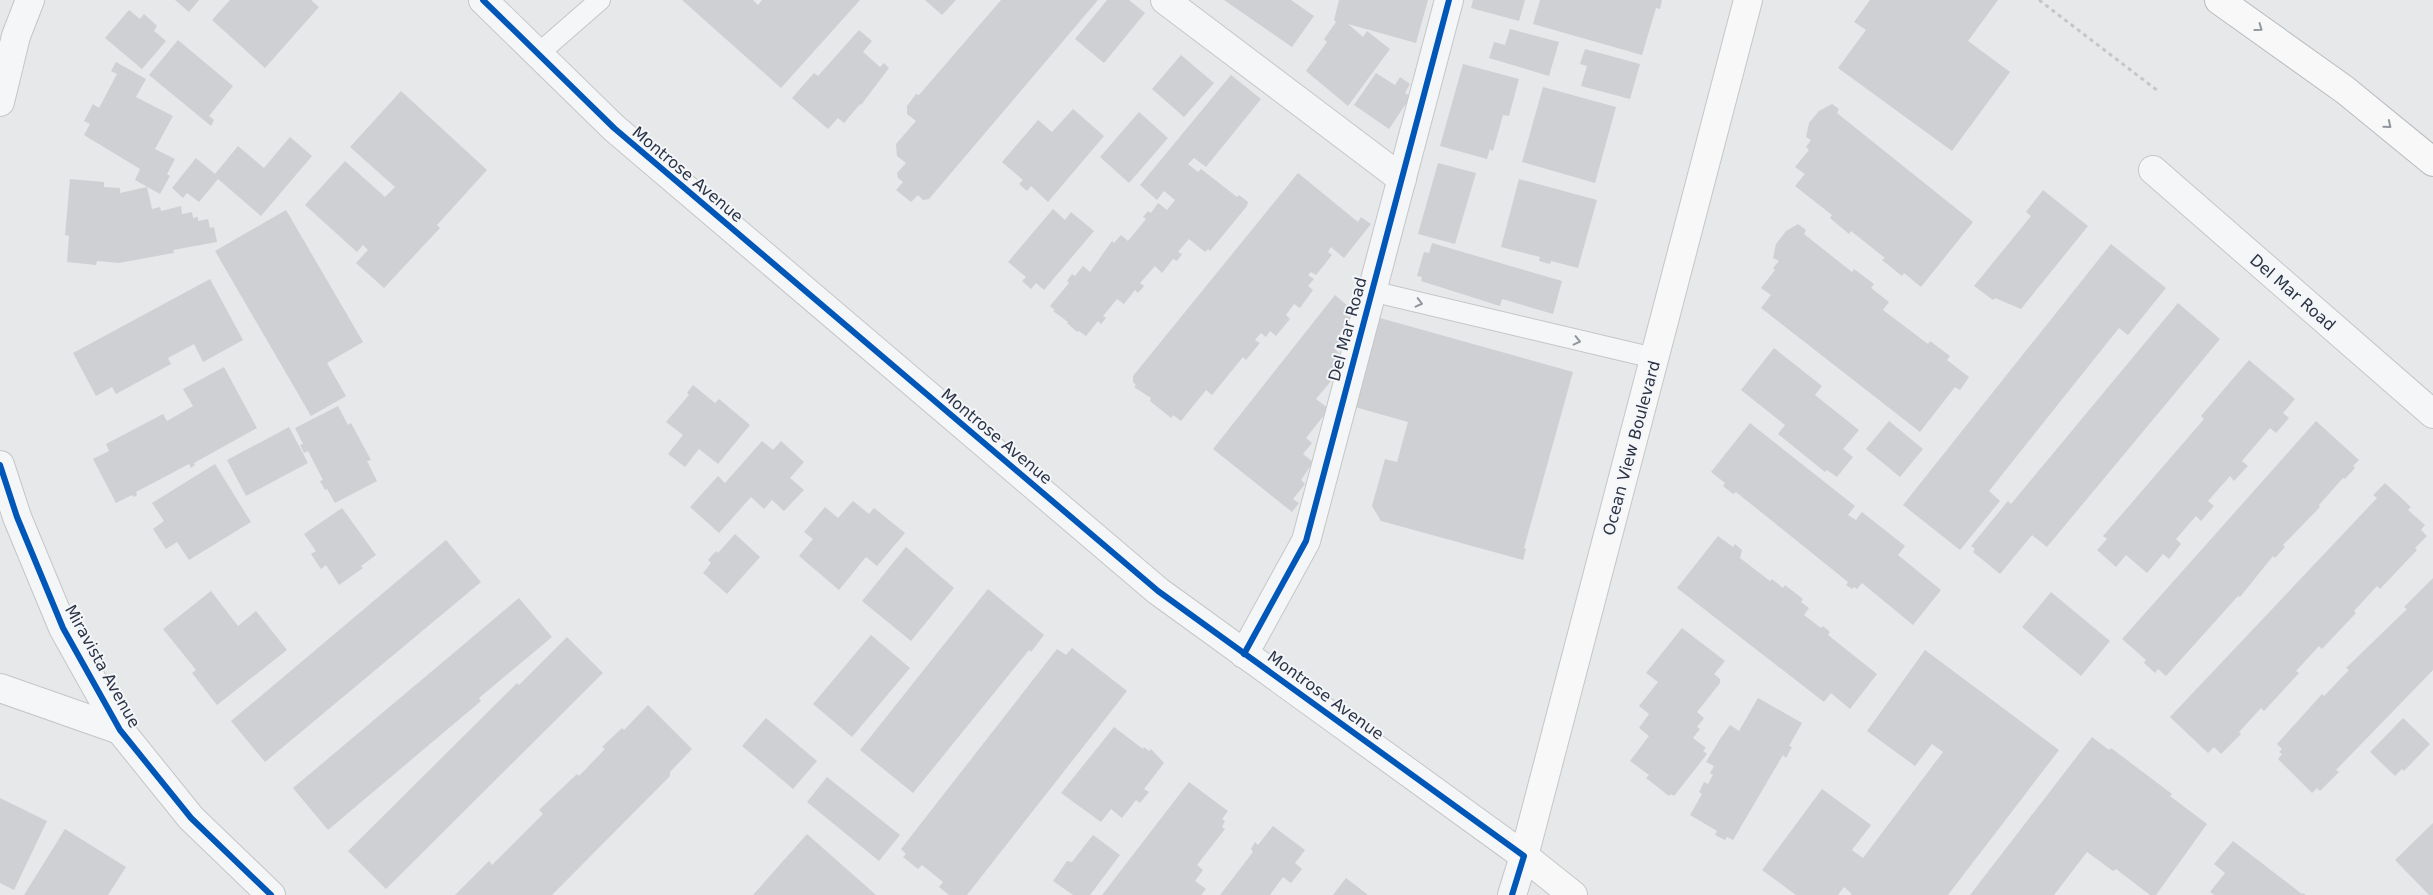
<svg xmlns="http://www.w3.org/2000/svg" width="2433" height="895" font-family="'DejaVu Sans',sans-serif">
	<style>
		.building { fill: #ced0d3 }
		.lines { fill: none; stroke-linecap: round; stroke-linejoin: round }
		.service-casing { stroke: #c4c6c8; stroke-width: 22 }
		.minor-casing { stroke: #c4c6c8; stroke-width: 30 }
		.tertiary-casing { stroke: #c4c6c8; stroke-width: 30 }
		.secondary-casing { stroke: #c4c6c8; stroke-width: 30 }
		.motorway-casing { stroke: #b8bbbf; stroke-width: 30 }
		.path { stroke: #c5c6ca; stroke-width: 3; stroke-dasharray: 4 4; stroke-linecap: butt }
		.service { stroke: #f5f6f7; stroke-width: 20 }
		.minor { stroke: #f5f6f7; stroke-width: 28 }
		.tertiary { stroke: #f5f6f7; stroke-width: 28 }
		.secondary { stroke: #f8f8f8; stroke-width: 28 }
		.motorway { stroke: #f8f8f8; stroke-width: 28 }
		.cycleway-casing { stroke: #f4f6f9; stroke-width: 9 }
		.cycleway { stroke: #0057b8; stroke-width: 6 }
		.oneway { stroke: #92969e }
		.oneway2 { stroke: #90959e }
		.labels { text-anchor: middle; stroke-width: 4; stroke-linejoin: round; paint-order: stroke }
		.street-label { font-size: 16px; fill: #2b3445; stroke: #f4f6f9 }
	</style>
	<rect width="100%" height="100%" fill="#e6e8ea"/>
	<g class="building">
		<path d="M175,0H199L189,12Z"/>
		<path d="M230,0H311L319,7L265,68L212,20Z"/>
		<path d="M682,0H753L758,5L762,0H860L781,88Z"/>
		<path d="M925,0H956L942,15Z"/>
		<path d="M1001,0H1098L929,199L923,200L918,195L911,202L896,190L903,182L898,178L897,173L906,163L897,156L896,144L916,121L907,114V106L916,94L919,95Z"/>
		<path d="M1107,0H1129L1145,13L1104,63L1075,39Z"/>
		<path d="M1224,0H1291L1314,16L1292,47Z"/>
		<path d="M1339,0H1428L1416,43L1348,24L1363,37L1367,31L1390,49L1348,106L1306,71L1327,42L1324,39L1336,22L1334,20Z"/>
		<path d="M1473,0H1525L1519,21L1471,8Z"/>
		<path d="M1540,0H1662L1660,9L1656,8L1642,55L1533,24Z"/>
		<path d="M1870,0H1998L1968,41L2010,72L1952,151L1838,68L1866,30L1854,22Z"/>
		<path d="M129,10L140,19L144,14L157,26L154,31L166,41L142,69L105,38Z"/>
		<path d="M1510,29L1559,42L1549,76L1489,58L1494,42L1505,45Z"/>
		<path d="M859,30L872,41L863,52L880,67L884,63L889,68L861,105L860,104L844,123L838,118L828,129L792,98L814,73L818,76Z"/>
		<path d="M178,40L233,86L209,116L214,120L211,126L149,75Z"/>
		<path d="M1585,49L1640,64L1630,99L1581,86L1587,66L1580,64Z"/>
		<path d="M1181,55L1214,83L1184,117L1152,89Z"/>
		<path d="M116,62L146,79L136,97L173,116L155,149L175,159L167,174L170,176L160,194L135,180L140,169L84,135L90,124L84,121L93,104L99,108L117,74L111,71Z"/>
		<path d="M1463,64L1519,79L1509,116L1503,115L1493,151L1490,149L1487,159L1440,146Z"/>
		<path d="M1376,73L1395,85L1400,77L1410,84L1405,93L1411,96L1389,129L1354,105Z"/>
		<path d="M1231,75L1261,99L1206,167L1194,158L1188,164L1198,172L1201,169L1237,197L1239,195L1248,202L1247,206L1210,251L1208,249L1205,252L1189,239L1178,252L1182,254L1177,261L1173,259L1162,273L1155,266L1140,283L1144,286L1138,293L1135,290L1124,304L1117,299L1103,316L1106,318L1101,324L1098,321L1086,336L1079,331L1077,332L1067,323L1068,322L1053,311L1055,310L1050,306L1069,283L1067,281L1072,274L1075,276L1083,266L1090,272L1112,241L1114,243L1121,235L1128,241L1146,219L1143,217L1148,211L1151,213L1158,203L1167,210L1175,200L1164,191L1157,200L1140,185Z"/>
		<path d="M1543,87L1616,107L1595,183L1522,162Z"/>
		<path d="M401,91L487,170L437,225L440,228L384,288L356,263L368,250L363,245L357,252L305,205L345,161L385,197L395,187L350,147Z"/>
		<path d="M1832,104L1839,109L1837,113L1973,222L1921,287L1904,273L1902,276L1882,260L1885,258L1851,231L1849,234L1830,218L1832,215L1795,186L1805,174L1795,167L1809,150L1806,147L1811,140L1806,137L1809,123L1819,111Z"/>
		<path d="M1073,109L1104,136L1048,202L1031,186L1027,191L1019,184L1023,180L1002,162L1038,120L1052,132Z"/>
		<path d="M1139,112L1168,138L1129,183L1100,157Z"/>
		<path d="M290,137L312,156L261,216L218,179L199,202L187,193L183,198L172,188L196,158L215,174L238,146L264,168Z"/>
		<path d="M1438,163L1476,173L1455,244L1418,234Z"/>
		<path d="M1298,173L1358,222L1361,217L1371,224L1344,258L1331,247L1328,252L1332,255L1316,275L1311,272L1308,275L1314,279L1308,286L1313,290L1300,308L1294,304L1286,315L1290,319L1276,336L1270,331L1266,337L1261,333L1255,340L1260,343L1246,360L1243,357L1212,395L1206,390L1181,421L1173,415L1171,418L1150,401L1151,398L1134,387L1136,385L1133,382V376Z"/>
		<path d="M70,179L104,182V187L120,188V193L147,187L152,209L160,207L161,211L181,206L182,214L192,212L193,218L198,217V221L208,219L210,228L214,227L217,242L173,250L174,253L168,254L119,263L97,261L96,265L67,262L69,236L65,235Z"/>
		<path d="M1519,179L1597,200L1578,268L1551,261L1550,264L1539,261L1540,257L1501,247Z"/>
		<path d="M2043,190L2088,226L2021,309L1995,298L1993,300L1974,286L2031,216L2026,212Z"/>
		<path d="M1053,209L1065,220L1071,212L1094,231L1044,290L1036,283L1031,289L1022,281L1026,277L1008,262Z"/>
		<path d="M286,210L363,342L327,363L346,396L311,416L215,251Z"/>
		<path d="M1798,224L1806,230L1804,234L1852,272L1854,269L1874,284L1871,288L1889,302L1883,310L1928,344L1930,341L1950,356L1947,360L1969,377L1960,390L1955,387L1920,432L1761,308L1771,295L1761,288L1775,270L1773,268L1779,261L1773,258L1776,244L1786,231Z"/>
		<path d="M1432,243L1562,281L1553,314L1502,299L1500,306L1421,281L1422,277L1417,276L1424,252L1429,253Z"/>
		<path d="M2111,244L2166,288L2128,335L2119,328L1989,491L2000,501L1960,550L1903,505Z"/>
		<path d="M210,279L243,340L203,362L194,344L168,358L171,364L116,394L112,387L96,396L73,353Z"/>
		<path d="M1335,295L1355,312L1339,334L1343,338L1334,348L1342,356L1326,378L1331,381L1316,399L1329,409L1306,438L1312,443L1303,454L1313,462L1301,480L1305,484L1293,499L1299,503L1292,512L1213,449Z"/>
		<path d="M2178,303L2220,339L2047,547L2032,535L2000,574L1973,552L1975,549L1971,546L2008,501L2011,504Z"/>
		<path d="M1380,318L1573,372L1524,548L1526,549L1523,560L1381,521L1372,506L1385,459L1397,462L1408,422L1355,407Z"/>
		<path d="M1774,348L1822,386L1815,395L1859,430L1843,449L1853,457L1837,477L1827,470L1825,472L1778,434L1785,425L1741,390Z"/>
		<path d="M2249,360L2295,399L2283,413L2289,418L2276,433L2270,428L2242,461L2248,466L2234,481L2230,476L2208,501L2214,506L2201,521L2196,516L2176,539L2181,544L2169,559L2163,554L2147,573L2126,555L2116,567L2097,550L2107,539L2103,536L2204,419L2201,416Z"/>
		<path d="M224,367L257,428L194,463L195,465L191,468L189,464L136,492L137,495L134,497L132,495L116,503L93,459L109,451L106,444L163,414L167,421L193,406L183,389Z"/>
		<path d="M693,385L715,403L719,399L750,425L718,464L699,449L685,467L668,454L683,435L666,422L689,395L687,393Z"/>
		<path d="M338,406L348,425L351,423L371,460L367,461L377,481L335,503L327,489L325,490L320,481L323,480L308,451L304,453L300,445L303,444L295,428Z"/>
		<path d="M1889,421L1923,449L1900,477L1866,449Z"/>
		<path d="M2316,421L2359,460L2353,466L2355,468L2345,479L2343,478L2319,505L2320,507L2283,545L2285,547L2275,558L2273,556L2240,597L2238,596L2166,676L2158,669L2155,673L2144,663L2146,660L2122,639Z"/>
		<path d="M1750,423L1855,506L1848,515L1856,520L1862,512L1905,546L1898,555L1941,590L1913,625L1862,583L1857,589L1854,587L1852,589L1846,585L1848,582L1736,492L1733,494L1723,486L1725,483L1711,472Z"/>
		<path d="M289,427L308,463L246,496L227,460Z"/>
		<path d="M762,441L773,450L781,441L804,462L790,478L804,490L784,511L772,500L764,509L751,497L719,533L690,507L718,476L725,483Z"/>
		<path d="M215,464L251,522L189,560L177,542L166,549L153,529L164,521L152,503Z"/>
		<path d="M2385,483L2411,507L2408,510L2425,525L2421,530L2427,536L2415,548L2417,550L2380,589L2377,586L2354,611L2356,613L2322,649L2319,646L2296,671L2299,673L2264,711L2261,708L2239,732L2241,734L2221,754L2214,747L2208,753L2170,717L2377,498L2373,495Z"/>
		<path d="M853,501L869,514L874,508L905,533L877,566L866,557L839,590L799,556L813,539L804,532L825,507L838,518Z"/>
		<path d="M342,508L376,555L361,566L363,568L339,585L326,565L321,569L311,554L316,551L304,534Z"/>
		<path d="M735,534L760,557L727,594L703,573L711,563L708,560L716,551L718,553Z"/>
		<path d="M1718,536L1733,547L1735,544L1742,550L1740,558L1770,581L1772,579L1783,588L1785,585L1803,599L1801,602L1809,608L1804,615L1821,628L1823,626L1830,632L1828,635L1877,674L1850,709L1831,693L1824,702L1677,588Z"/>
		<path d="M446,540L481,582L265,762L231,721Z"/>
		<path d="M906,547L954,588L911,641L862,601Z"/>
		<path d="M2433,578V670L2336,770L2339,772L2320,791L2317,788L2312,793L2278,759L2282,754L2279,752L2282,749L2277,744L2322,694L2324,696L2349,670L2346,668L2407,609L2404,607Z"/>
		<path d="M988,589L1044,635L1031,652L1029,650L913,793L860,750Z"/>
		<path d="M211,591L238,626L256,611L287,650L217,705L192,673L196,670L163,629Z"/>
		<path d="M2051,592L2110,641L2081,676L2022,627Z"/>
		<path d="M519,598L552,637L479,698L481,701L328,830L293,788Z"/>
		<path d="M1682,628L1725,661L1714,674L1720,679V683L1697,712L1704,718L1697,727L1700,729L1693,738L1706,748L1703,751L1707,754L1674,796L1671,794L1669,796L1646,778L1649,775L1630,761L1649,736L1639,728L1649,714L1639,706L1658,682L1646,673Z"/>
		<path d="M871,635L910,668L852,737L813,704Z"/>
		<path d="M567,637L603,673L386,889L348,851L517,683L519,685Z"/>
		<path d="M1072,648L1127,691L967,895H949L939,887L943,882L922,865L918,869L903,857L906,854L901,849L1057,649L1066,655Z"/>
		<path d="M1925,650L2059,750L1948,895H1850L1852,894L1844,887L1838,895H1796L1762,870L1822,789L1871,825L1852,850L1863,858L1943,752L1932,744L1915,766L1867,731Z"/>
		<path d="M1758,698L1802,723L1789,746L1792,747L1786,758L1783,755L1733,840L1727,837L1725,840L1715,835L1717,831L1690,815L1702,794L1699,792L1704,782L1708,784L1713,775L1710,773L1714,766L1706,762L1720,739L1730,725L1739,731Z"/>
		<path d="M648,705L692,749L670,772V776L552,895H455L489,861L492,865L543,814L539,810L577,774L579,776L605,749L602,747L622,728L624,730Z"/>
		<path d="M766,718L817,761L793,789L742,746Z"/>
		<path d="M2403,718L2430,744L2404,771L2402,769L2395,776L2370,752Z"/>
		<path d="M1114,727L1143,749L1144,747L1149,751L1151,749L1164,763L1144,789L1149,792L1140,803L1136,800L1122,818L1111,809L1101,822L1061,793Z"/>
		<path d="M2092,737L2109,750L2111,748L2172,794L2170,796L2207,824L2156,895H2150L2116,869L2113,871L2087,852L2054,895H1970Z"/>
		<path d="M827,777L900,835L879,861L807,802Z"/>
		<path d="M1189,782L1228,811L1222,819L1225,821L1222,827L1225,829L1197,865L1203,870L1195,881L1206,889L1201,895H1102Z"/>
		<path d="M0,798L47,821L14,890L0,883Z"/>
		<path d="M2433,823V895H2429L2395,860Z"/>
		<path d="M1273,826L1305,850L1295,863L1302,869L1291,883L1283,877L1270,895H1220L1253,852L1251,849L1255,842L1258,845Z"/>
		<path d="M65,829L126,867L108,895H24Z"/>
		<path d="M807,834L876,895H753Z"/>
		<path d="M1093,835L1120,855L1090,895H1073L1053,881L1067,861L1072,862Z"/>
		<path d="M2233,841L2302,894L2303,893L2306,895H2214L2210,892L2225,873L2214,864Z"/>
		<path d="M1346,878L1368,895H1333Z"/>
	</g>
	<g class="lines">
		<g class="service-casing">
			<g id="service">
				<path d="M538,54L600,0"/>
				<path d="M1371,291L1654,358"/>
			</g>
		</g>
		<g class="minor-casing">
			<g id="minor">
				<path d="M1165,0L1402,179"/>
				<path d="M0,102L16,36L30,0"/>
				<path d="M2153,170L2433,414"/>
				<path d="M0,465L17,517L63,628L120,730L191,818L271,895"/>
				<path d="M1244,654L1306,541L1449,0"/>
				<path d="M0,688L120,730"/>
			</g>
		</g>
		<g class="tertiary-casing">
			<path id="tertiary" d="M483,0L614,128L1158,591L1524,856L1512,895"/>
		</g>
		<g class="secondary-casing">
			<path id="secondary" d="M1573,895L1524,856L1748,0"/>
		</g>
		<g class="motorway-casing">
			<path id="motorway" d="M2219,0L2345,90L2433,162"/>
		</g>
		<path class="path" d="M2039,0L2158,91"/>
		<use href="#service" class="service"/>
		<use href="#minor" class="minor"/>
		<use href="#tertiary" class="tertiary"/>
		<use href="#secondary" class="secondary"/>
		<use href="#motorway" class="motorway"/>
		<g class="cycleway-casing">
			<g id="cycleway">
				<path d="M483,0L614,128L1158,591L1524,856L1512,895"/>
				<path d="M0,465L17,517L63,628L120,730L191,818L271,895"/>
				<path d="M1244,654L1306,541L1449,0"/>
			</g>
		</g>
		<use href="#cycleway" class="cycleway"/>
	</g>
	<defs><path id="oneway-chevron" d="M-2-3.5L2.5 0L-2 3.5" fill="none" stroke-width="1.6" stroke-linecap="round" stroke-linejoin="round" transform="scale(1.25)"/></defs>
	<g class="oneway">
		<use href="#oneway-chevron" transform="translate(2259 28) rotate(36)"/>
		<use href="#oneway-chevron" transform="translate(2388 125) rotate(39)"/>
	</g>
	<g class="oneway2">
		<use href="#oneway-chevron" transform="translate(1419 303) rotate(14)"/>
		<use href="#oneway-chevron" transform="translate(1577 341) rotate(13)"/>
	</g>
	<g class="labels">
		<g class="street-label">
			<text transform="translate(688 174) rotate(40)" y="6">Montrose Avenue</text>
			<text transform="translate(2293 292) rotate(41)" y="6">Del Mar Road</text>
			<text transform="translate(1347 329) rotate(-75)" y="6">Del Mar Road</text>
			<text transform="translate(997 436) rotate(40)" y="6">Montrose Avenue</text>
			<text transform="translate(1631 448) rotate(-75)" y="6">Ocean View Boulevard</text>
			<text transform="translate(103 666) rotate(61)" y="6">Miravista Avenue</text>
			<text transform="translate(1326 695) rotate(36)" y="6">Montrose Avenue</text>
		</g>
	</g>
</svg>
